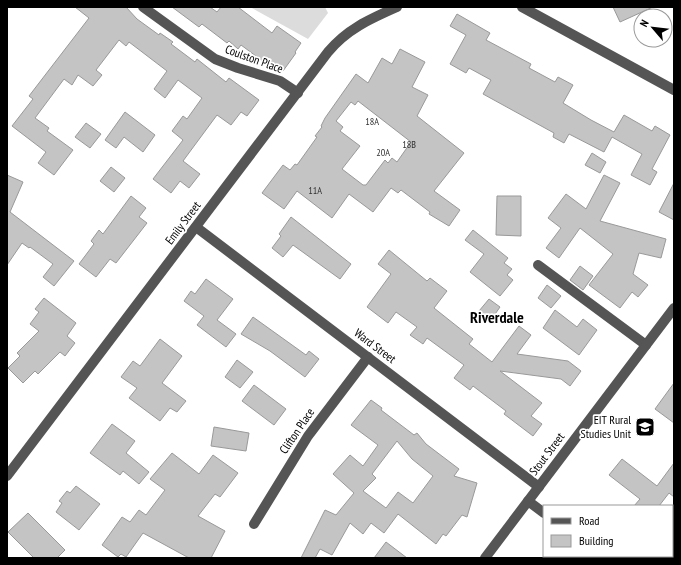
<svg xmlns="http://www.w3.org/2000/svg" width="681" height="565" font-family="'PT Sans Narrow',sans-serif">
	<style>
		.green { fill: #dcdcdc }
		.building { fill: #c4c4c4; stroke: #999; fill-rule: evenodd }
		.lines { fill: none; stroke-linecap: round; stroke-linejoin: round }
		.minor { stroke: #555; stroke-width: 10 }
		.labels { text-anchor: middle; stroke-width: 3.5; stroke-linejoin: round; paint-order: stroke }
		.number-label { font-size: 10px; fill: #313131 }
		.street-label { font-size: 12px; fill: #000; stroke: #fff }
		.poi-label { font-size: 12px; fill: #000; stroke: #fff; text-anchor: end }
		.district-label { font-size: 16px; font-weight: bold; fill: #000; stroke: #fff }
	</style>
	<rect width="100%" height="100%" fill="#fff"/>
	<path class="green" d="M250,7H325L328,13L308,39Z"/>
	<g class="building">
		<path d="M75,7H126L137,19L159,35L160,33L173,42L171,44L195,62L197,59L226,82L229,78L259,100L247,116L241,112L231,125L217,115L183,161L200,174L189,188L180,181L171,193L153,179L183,140L172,131L183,116L187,119L202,98L178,80L165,98L154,89L167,71L129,42L126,46L119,40L96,70L102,75L93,86L78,75L72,85L64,79L35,118L49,128L47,131L73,150L54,175L38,163L46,152L12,126L33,99L29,96L89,18Z"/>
		<path d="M172,7H210L217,12L221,7H238L272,33L277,26L301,43L295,52L296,53L283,71L271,63L268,65L241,45L238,49L229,41L227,43L202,24L199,27Z"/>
		<path d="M613,7H653L620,22Z"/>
		<path d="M457,14L490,33L486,40L531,64L529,68L555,82L558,77L573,85L563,103L591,120L614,132L624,115L652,131L655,126L670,135L652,169L657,172L650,185L631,175L642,154L612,137L604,152L569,134L564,143L553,137L554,133L483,94L491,80L469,68L466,73L450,64L466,35L450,26Z"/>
		<path d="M400,49L425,62L412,87L428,95L417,116L464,153L434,191L460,210L449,226L429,214L430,212L401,190L398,193L391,188L373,212L349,194L332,218L297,191L284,209L262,193L283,165L290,170L295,164L297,165L317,137L315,136L322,127L321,126L325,118L356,74L368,83L382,58L392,64ZM358,101L411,142L397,162L392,158L388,163L385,160L366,185H363L342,169L360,146L340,131L343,127L336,121L351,102L355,105Z"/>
		<path d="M125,112L155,135L143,152L124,137L116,148L105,140Z"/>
		<path d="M86,123L101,134L90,148L75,137Z"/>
		<path d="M592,153L606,162L600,173L585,165Z"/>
		<path d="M111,167L125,178L114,192L100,181Z"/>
		<path d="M7,175L23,182L10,212L74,261L54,286L43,277L53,264L30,247L29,248L22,243L7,265Z"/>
		<path d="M604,175L620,183L600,221L666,239L661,258L639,253L633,274L648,285L638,297L632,292L620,308L589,285L613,254L580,228L559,258L546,248L561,228L548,218L566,194L586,209Z"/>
		<path d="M674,183V220L659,212Z"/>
		<path d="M131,196L146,208L139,217L147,223L116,263L110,259L96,277L79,264L94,244L91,241L99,230L103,234Z"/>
		<path d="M497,196H521V236L496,235Z"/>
		<path d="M291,217L351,264L340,279L293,245L283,257L272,248L281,236L279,234Z"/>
		<path d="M473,230L508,258L504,263L512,269L507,275L513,280L500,296L470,272L484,254L465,240Z"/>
		<path d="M389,250L427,281L430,278L447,291L434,308L473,339L469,344L492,362L519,326L531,335L517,354L568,361L581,371L570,386L561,379L500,371L542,403L531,416L542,424L533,436L504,414L506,411L473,386L470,390L454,378L464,365L427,338L423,344L410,335L417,327L396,312L388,323L367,307L391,274L378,264Z"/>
		<path d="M580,266L593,276L583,290L570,280Z"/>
		<path d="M206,279L233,299L217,320L236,334L226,347L197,325L204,316L184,301L191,291L195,294Z"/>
		<path d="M547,285L561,296L551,308L538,298Z"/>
		<path d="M44,298L76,323L67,336L75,343L65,356L60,352L38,374L35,371L23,383L8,368L20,356L17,353L39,331L30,324L39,312L35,309Z"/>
		<path d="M489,299L500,307L491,320L479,311Z"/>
		<path d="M555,310L577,327L583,319L597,330L579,355L543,328Z"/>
		<path d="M253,317L306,355L309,351L319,359L305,377L270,351L241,334Z"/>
		<path d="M160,339L182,356L162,383L186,401L177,412L170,408L160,421L129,398L137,388L121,377L133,361L140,366Z"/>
		<path d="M237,360L253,372L240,388L225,377Z"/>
		<path d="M674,383V423L655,409Z"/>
		<path d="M254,385L286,409L274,425L242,401Z"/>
		<path d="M371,400L382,408L381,410L414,435L417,433L426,444L459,469L454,476L477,483L467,517L462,515L446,536L443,534L436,544L398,514L384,533L371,523L363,534L350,523L332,555L320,549L315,558H301L325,510L336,515L354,493L333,474L350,455L363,466L378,445L351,425ZM397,441L412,459L433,476L413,503L398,492L386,508L363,491L376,478L372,474Z"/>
		<path d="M112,424L135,441L126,453L149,472L139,484L123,471L120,475L90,453Z"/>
		<path d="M214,427L249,433L246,451L211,446Z"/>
		<path d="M172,453L199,474L213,455L238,473L220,497L215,494L198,516L225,531L211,558H189L143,533L126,557L121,554L118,557L102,545L122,517L130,522L139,510L146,515L165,490L150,479Z"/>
		<path d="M622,459L657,486L674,463V497L669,493L659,506H634L640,499L609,475Z"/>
		<path d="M76,486L100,504L79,530L56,512L62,503L59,501L67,491L70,493Z"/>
		<path d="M28,513L65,550L57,558H34L8,532Z"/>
		<path d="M386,542L407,558H374Z"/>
	</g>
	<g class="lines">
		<g class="minor">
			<path d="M143,7L215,59L238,68L280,81L298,93"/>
			<path d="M522,7L674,90"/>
			<path d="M196,227L539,487"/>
			<path d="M538,265L646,345"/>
			<path d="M7,476L328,52C347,29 370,19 397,7"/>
			<path d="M528,501L544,513"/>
			<path d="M254,524L308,436L368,357"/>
			<path d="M599,556L601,558"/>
			<path d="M485,558L674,308"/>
		</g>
	</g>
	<defs>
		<g id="university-square" transform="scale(1)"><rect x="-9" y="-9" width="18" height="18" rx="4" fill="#000" stroke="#fff"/><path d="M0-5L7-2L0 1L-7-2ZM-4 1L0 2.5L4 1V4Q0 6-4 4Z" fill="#fff"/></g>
	</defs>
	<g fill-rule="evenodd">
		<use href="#university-square" x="645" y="427"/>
	</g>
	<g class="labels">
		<g class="number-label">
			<text x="372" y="125">18A</text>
			<text x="409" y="148">18B</text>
			<text x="383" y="156">20A</text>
			<text x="315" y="194">11A</text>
		</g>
		<g class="street-label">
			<text transform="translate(254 59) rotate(20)" y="4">Coulston Place</text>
			<text transform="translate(183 223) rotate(-53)" y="4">Emily Street</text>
			<text transform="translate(375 346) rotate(37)" y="4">Ward Street</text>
			<text transform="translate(297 431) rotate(-56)" y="4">Clifton Place</text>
			<text transform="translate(547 454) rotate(-53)" y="4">Stout Street</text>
		</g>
		<g class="poi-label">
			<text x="631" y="424">EIT Rural<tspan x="631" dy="14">Studies Unit</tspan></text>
		</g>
		<g class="district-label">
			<text x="497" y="323">Riverdale</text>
		</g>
	</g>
	<rect width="681" height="565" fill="none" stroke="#000000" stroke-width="16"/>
	<rect x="543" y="505" width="130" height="52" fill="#ffffff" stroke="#999999"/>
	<rect x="551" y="518" width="20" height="6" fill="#555555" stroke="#999999"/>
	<text x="579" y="525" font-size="12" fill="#000000">Road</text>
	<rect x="551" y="535" width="20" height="12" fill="#c4c4c4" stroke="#999999"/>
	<text x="579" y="545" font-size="12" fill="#000000">Building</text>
	<g transform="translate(653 28) rotate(298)"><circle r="19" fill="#ffffff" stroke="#999999"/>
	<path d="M0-3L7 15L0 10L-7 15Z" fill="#000000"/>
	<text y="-6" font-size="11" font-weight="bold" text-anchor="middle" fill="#000000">N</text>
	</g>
</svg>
